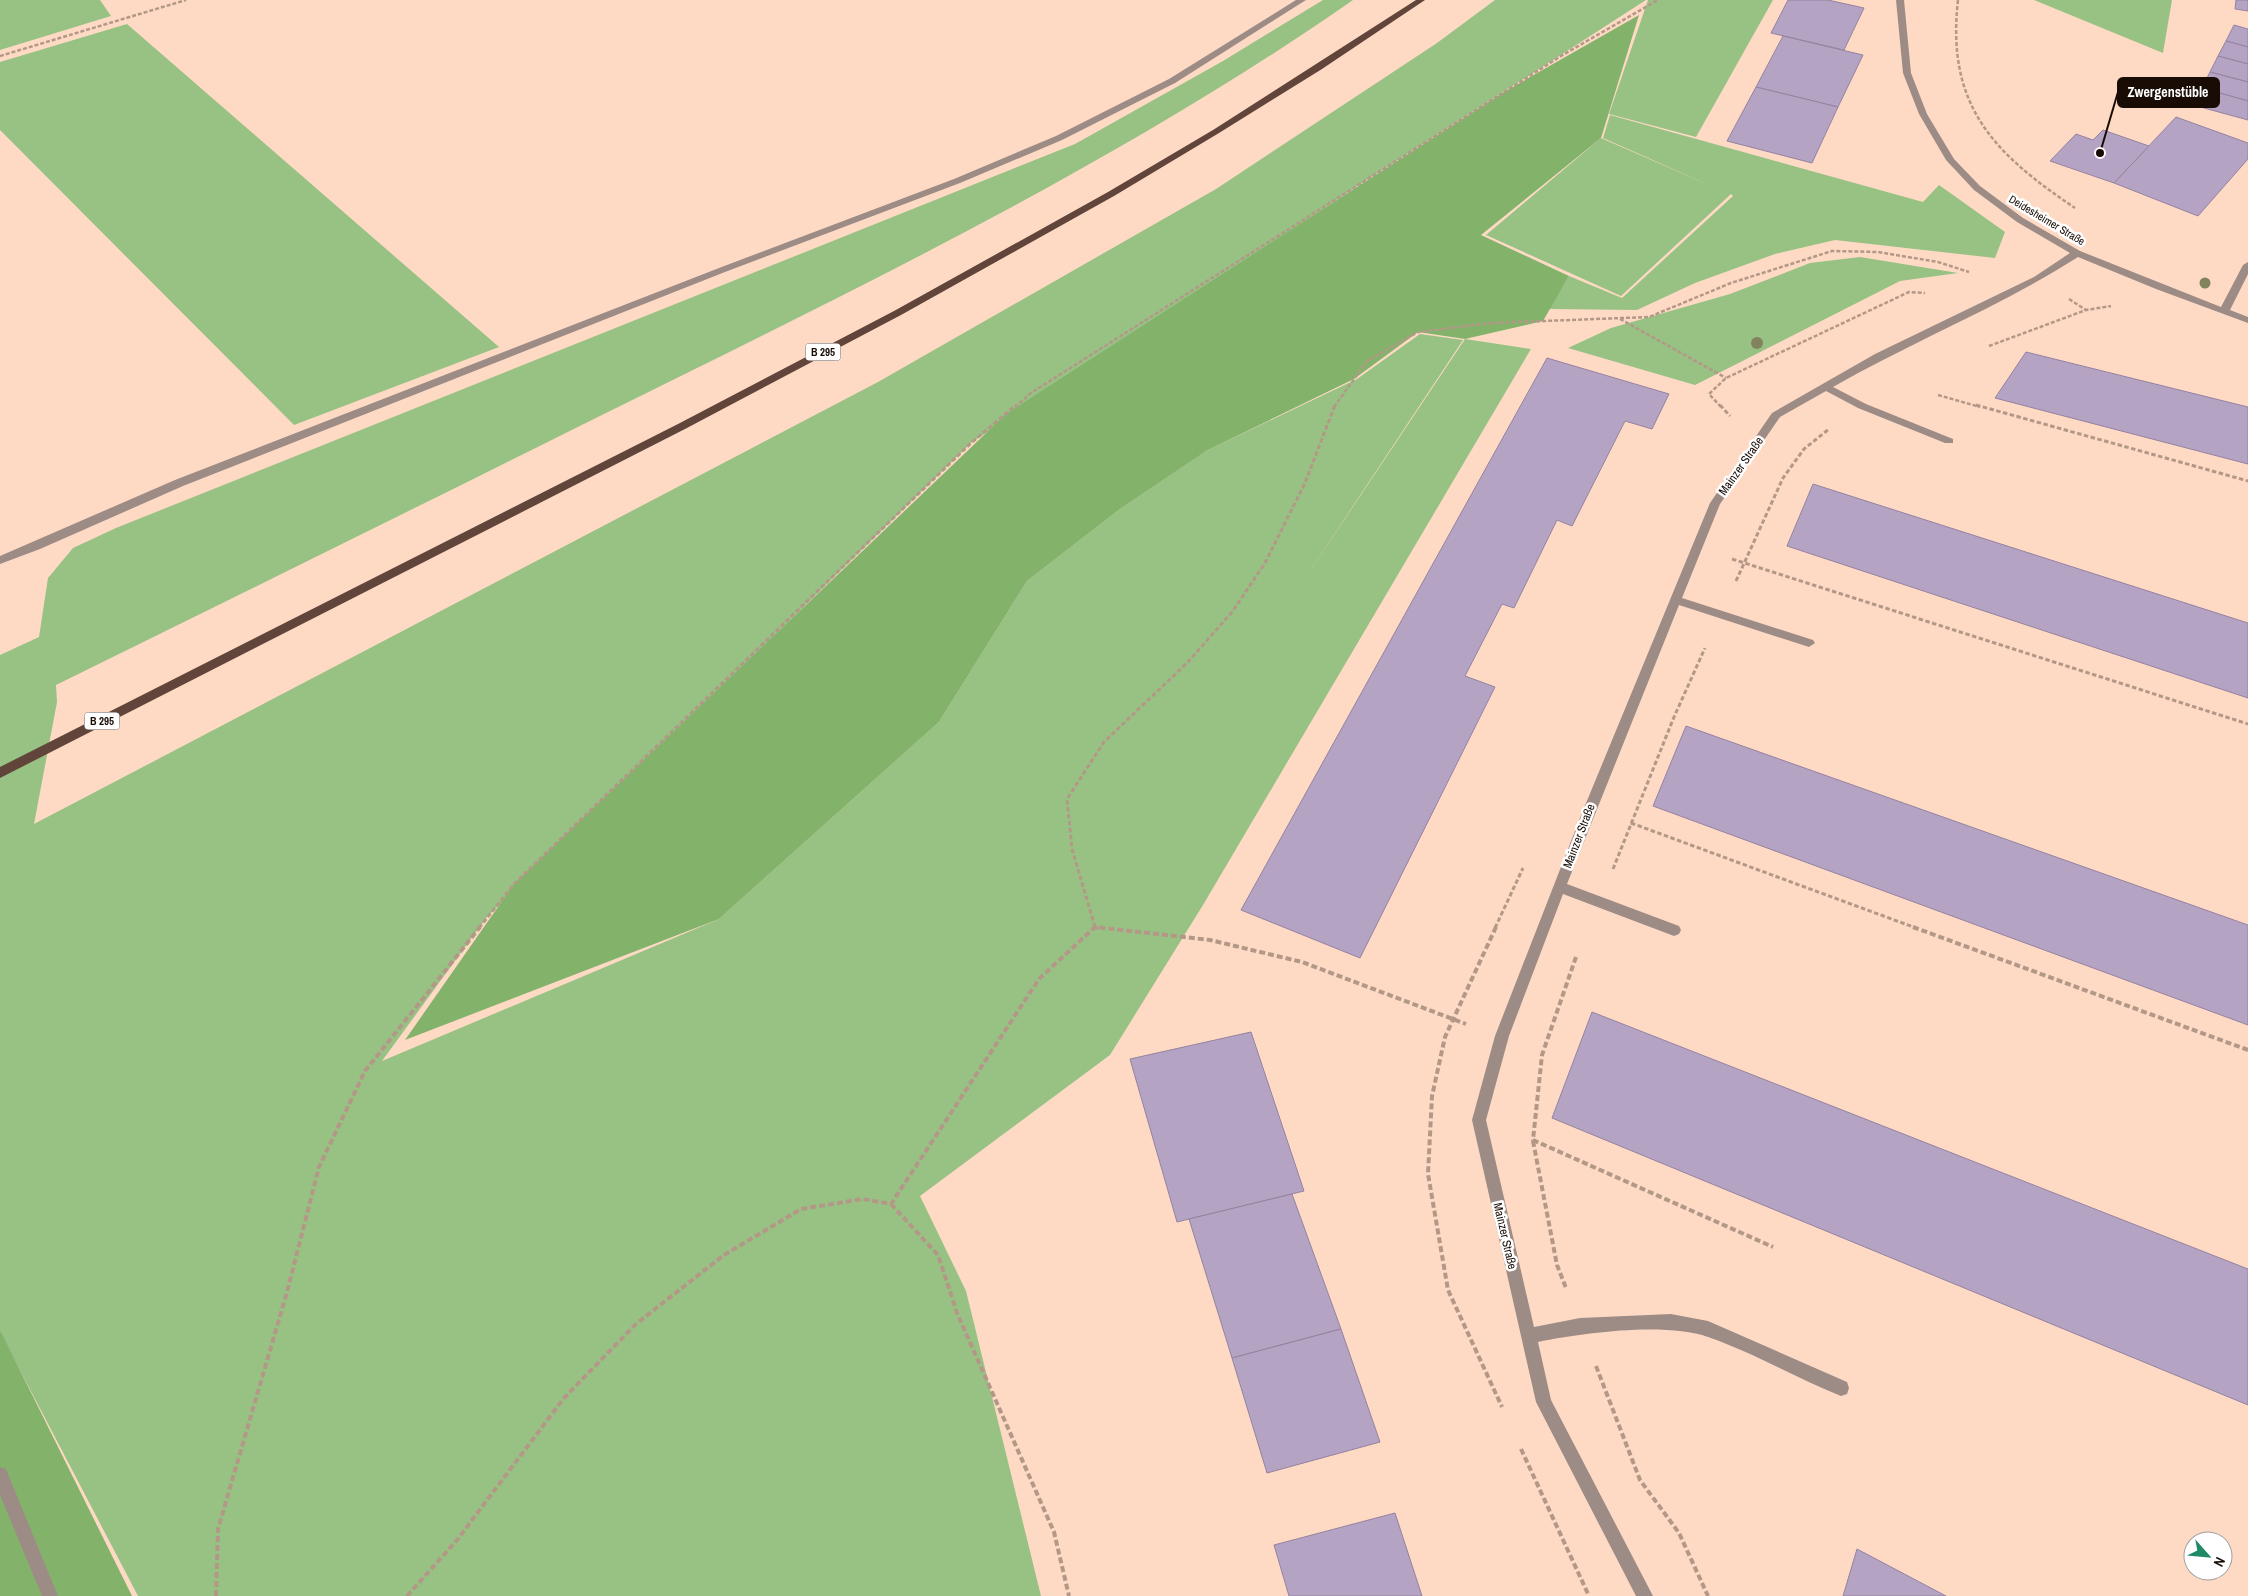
<svg xmlns="http://www.w3.org/2000/svg" width="2248" height="1596" font-family="'Archivo Narrow',sans-serif">
	<style>
		.green { fill: #98c184 }
		.forest { fill: #83b36b }
		.building { fill: #b5a3c3; stroke: #9482a1 }
		.lines { fill: none; stroke-linecap: round; stroke-linejoin: round }
		.path-far2 { stroke: #b49887; stroke-width: 2.5; stroke-dasharray: 4 2; stroke-linecap: butt }
		.path-far1 { stroke: #b49887; stroke-width: 3; stroke-dasharray: 4.5 2.5; stroke-linecap: butt }
		.path { stroke: #b49887; stroke-width: 4; stroke-dasharray: 6 3; stroke-linecap: butt }
		.minor { fill: #9d8c86; fill-rule: evenodd }
		.major { fill: #61453b; fill-rule: evenodd }
		.tree { fill: #82835d }
		.labels { text-anchor: middle; stroke-width: 5; stroke-linejoin: round; paint-order: stroke }
		.far-street-label { font-size: 11px; fill: #180c05; stroke: #fff }
		.shield { fill: #fff; stroke: #5d5550; stroke-width: 1 }
		.shield-label { font-size: 11px; font-weight: bold; fill: #180c05 }
		.street-label { font-size: 12px; fill: #180c05; stroke: #fff }
		.leader { fill: none; stroke: #180c05; stroke-width: 2 }
		.callout-dot { fill: #180c05; stroke: #fff; stroke-width: 2 }
		.callout { fill: #180c05; stroke: #180c05; stroke-width: 2 }
		.callout-label { font-size: 14px; text-anchor: middle; font-weight: bold; fill: #fff }
	</style>
	<rect width="100%" height="100%" fill="#fedac5"/>
	<g class="green">
		<path d="M0,0H100L111,16L0,50Z"/>
		<path d="M1323,0H1353C1145,145 917,259 691,371C479,476 268,581 56,685L57,702L34,824L878,382L1216,189L1437,43L1495,0H1646L1359,185L971,443L487,917L382,1061L719,919L939,722L1027,581L1120,509L1208,450L1357,379L1420,334L1463,340L1300,586L1465,339L1531,349L1203,905L1110,1055L920,1196L966,1291L1041,1596H138L0,1332V655L39,637L48,578L73,548L116,528L1075,144L1223,61Z"/>
		<path d="M1648,0H1773L1696,137L1609,114Z"/>
		<path d="M2034,0H2172L2163,53Z"/>
		<path d="M127,24L499,347L294,425L0,130V62Z"/>
		<path d="M1610,115L1923,202L1939,185L2005,232L1995,258L1835,240L1775,254L1695,283L1637,310L1549,309L1569,276L1622,298L1733,196L1731,194L1621,296L1486,235L1601,138L1718,189L1603,138Z"/>
		<path d="M1860,257L1958,273L1900,281L1695,385L1568,348L1611,328L1730,294L1810,263Z"/>
	</g>
	<g class="forest">
		<path d="M1639,15L1601,138L1481,235L1569,276L1543,321L1465,339L1418,332L1354,379L1208,450L1120,509L1027,581L939,722L719,919L405,1040L514,884L1006,414L1504,92Z"/>
		<path d="M0,1332H1L132,1596H0Z"/>
	</g>
	<g class="building">
		<path d="M1788,0H1828L1864,8L1844,50L1771,33Z"/>
		<path d="M2236,0H2248V11L2235,9Z"/>
		<path d="M2234,25L2248,29V47L2226,41Z"/>
		<path d="M1783,36L1863,55L1838,107L1756,87Z"/>
		<path d="M2226,41L2248,47V64L2218,56Z"/>
		<path d="M2218,56L2248,64V82L2210,72Z"/>
		<path d="M2210,72L2248,82V101L2202,88Z"/>
		<path d="M1756,87L1838,107L1812,163L1727,141Z"/>
		<path d="M2202,88L2248,101V120L2193,105Z"/>
		<path d="M2176,117L2248,143V159L2198,216L2114,183Z"/>
		<path d="M2103,130L2149,146L2114,183L2050,161L2076,134L2093,140Z"/>
		<path d="M2026,352L2248,407V464L1995,398Z"/>
		<path d="M1547,358L1669,394L1652,429L1625,421L1572,526L1557,520L1514,608L1502,604L1465,676L1495,687L1360,958L1241,910Z"/>
		<path d="M1813,484L2248,623V698L1787,546Z"/>
		<path d="M1686,726L2248,925V1025L1653,806Z"/>
		<path d="M1592,1012L2248,1269V1405L1552,1118Z"/>
		<path d="M1251,1032L1304,1191L1177,1222L1130,1059Z"/>
		<path d="M1292,1194L1341,1329L1232,1358L1189,1219Z"/>
		<path d="M1341,1329L1380,1442L1267,1473L1232,1358Z"/>
		<path d="M1395,1513L1422,1596H1289L1274,1545Z"/>
		<path d="M1857,1549L1946,1596H1843Z"/>
	</g>
	<g class="lines">
		<g class="path-far2">
			<path d="M1958,0C1946,105 1993,153 2075,208"/>
			<path d="M0,56L186,0"/>
			<path d="M2069,299L2086,310"/>
			<path d="M1620,319L1726,378"/>
			<path d="M1989,346L2086,310L2111,306"/>
			<path d="M1938,395L1980,407"/>
			<path d="M1015,407L1031,393L1561,56L1658,0"/>
			<path d="M1334,407L1367,361L1418,332L1491,323L1649,317L1731,283L1832,251L1878,252L1938,262L1969,272"/>
			<path d="M1721,407L1709,394L1726,378L1909,292L1925,293"/>
		</g>
		<g class="path-far1">
			<path d="M1720,405L1730,416"/>
			<path d="M1976,405L2248,481"/>
			<path d="M1732,559L2248,724"/>
			<path d="M1736,581L1783,478L1804,449L1829,429"/>
			<path d="M1631,823L1916,928"/>
			<path d="M1613,869L1674,717L1705,648"/>
			<path d="M1095,927L1072,849L1067,799L1104,742L1188,662L1232,612L1265,563L1305,483L1335,405"/>
			<path d="M479,928L514,884L971,443L1016,405"/>
			<path d="M1094,928H1102"/>
			<path d="M1495,928L1523,868"/>
		</g>
		<g class="path">
			<path d="M1496,927L1445,1037L1432,1096L1428,1174L1448,1290L1502,1407"/>
			<path d="M1913,927L2248,1050"/>
			<path d="M1576,957L1542,1055L1533,1140L1773,1247"/>
			<path d="M1533,1141L1557,1265L1566,1288"/>
			<path d="M891,1204L938,1255L957,1313L1054,1532L1069,1596"/>
			<path d="M1596,1366L1640,1480L1679,1533L1708,1596"/>
			<path d="M1521,1449L1589,1596"/>
			<path d="M216,1596L218,1529L287,1292L319,1167L365,1071L480,927"/>
			<path d="M407,1596L457,1540L564,1398L636,1324L724,1255L801,1209L863,1199L891,1204L1039,979L1095,927L1210,940L1302,962L1466,1024"/>
		</g>
		<g class="minor">
			<path d="M1296,0H1306L1175,83L1062,140L960,183L725,272L183,486L40,549L0,564V556L175,480L719,268L954,179L1056,136L1169,79Z"/>
			<path d="M1896,0H1904L1911,73L1927,114L1954,159L1980,186L2023,218L2080,251L2221,307L2243,265L2248,262V274L2230,310L2248,317V323L2156,289L2078,257C2000,307 1913,341 1833,387L1866,404L1953,439V443H1945L1858,408L1826,391L1780,417L1720,504L1682,598L1813,640L1815,643L1809,647L1679,605L1567,884L1679,926L1681,930L1679,934L1674,936L1563,894L1509,1036L1486,1120L1534,1327L1580,1318L1671,1314L1708,1321L1847,1382L1849,1388L1847,1394L1841,1396C1796,1378 1754,1353 1708,1337C1665,1322 1583,1333 1538,1342L1551,1400L1653,1596H1636L1536,1402L1472,1120L1495,1036L1584,808L1710,503L1772,413L1875,354L2034,277L2070,253L2017,222L1974,190L1946,160L1919,114L1903,73Z"/>
			<path d="M0,1467L6,1469L58,1596H42L0,1495Z"/>
		</g>
		<path class="major" d="M1416,0H1425L1322,69L1219,133L1114,196L901,315L685,429L0,778V767L678,424L894,311L1108,192L1213,130Z"/>
	</g>
	<g class="tree">
		<circle cx="2205" cy="283" r="5.5"/>
		<circle cx="1757" cy="343" r="6"/>
	</g>
	<g class="labels">
		<g class="far-street-label">
			<text transform="translate(2047 220) rotate(31)" y="4">Deidesheimer Straße</text>
		</g>
		<g class="shield">
			<rect x="805.5" y="343.5" width="35" height="17" rx="4"/>
			<rect x="84.5" y="712.5" width="35" height="17" rx="4"/>
		</g>
		<g class="shield-label">
			<text x="823" y="356">B 295</text>
			<text x="102" y="725">B 295</text>
		</g>
		<g class="street-label">
			<text transform="translate(1741 466) rotate(-55)" y="4">Mainzer Straße</text>
			<text transform="translate(1579 836) rotate(-69)" y="4">Mainzer Straße</text>
			<text transform="translate(1505 1236) rotate(77)" y="4">Mainzer Straße</text>
		</g>
	</g>
	<path class="leader" d="M2100 153L2118 92"/>
	<circle class="callout-dot" cx="2100" cy="153" r="5"/>
	<rect class="callout" x="2118" y="78" width="101" height="29" rx="5"/>
	<g class="callout-label">
		<text x="2168" y="97">Zwergenstüble</text>
	</g>
	<g transform="translate(2208 1556) rotate(117)"><circle r="24" fill="#ffffff" stroke="#a39e9b"/>
	<path d="M0-4L9 19L0 12L-9 19Z" fill="#208a67"/>
	<text y="-8" font-size="14" font-weight="bold" text-anchor="middle" fill="#180c05">N</text>
	</g>
</svg>
